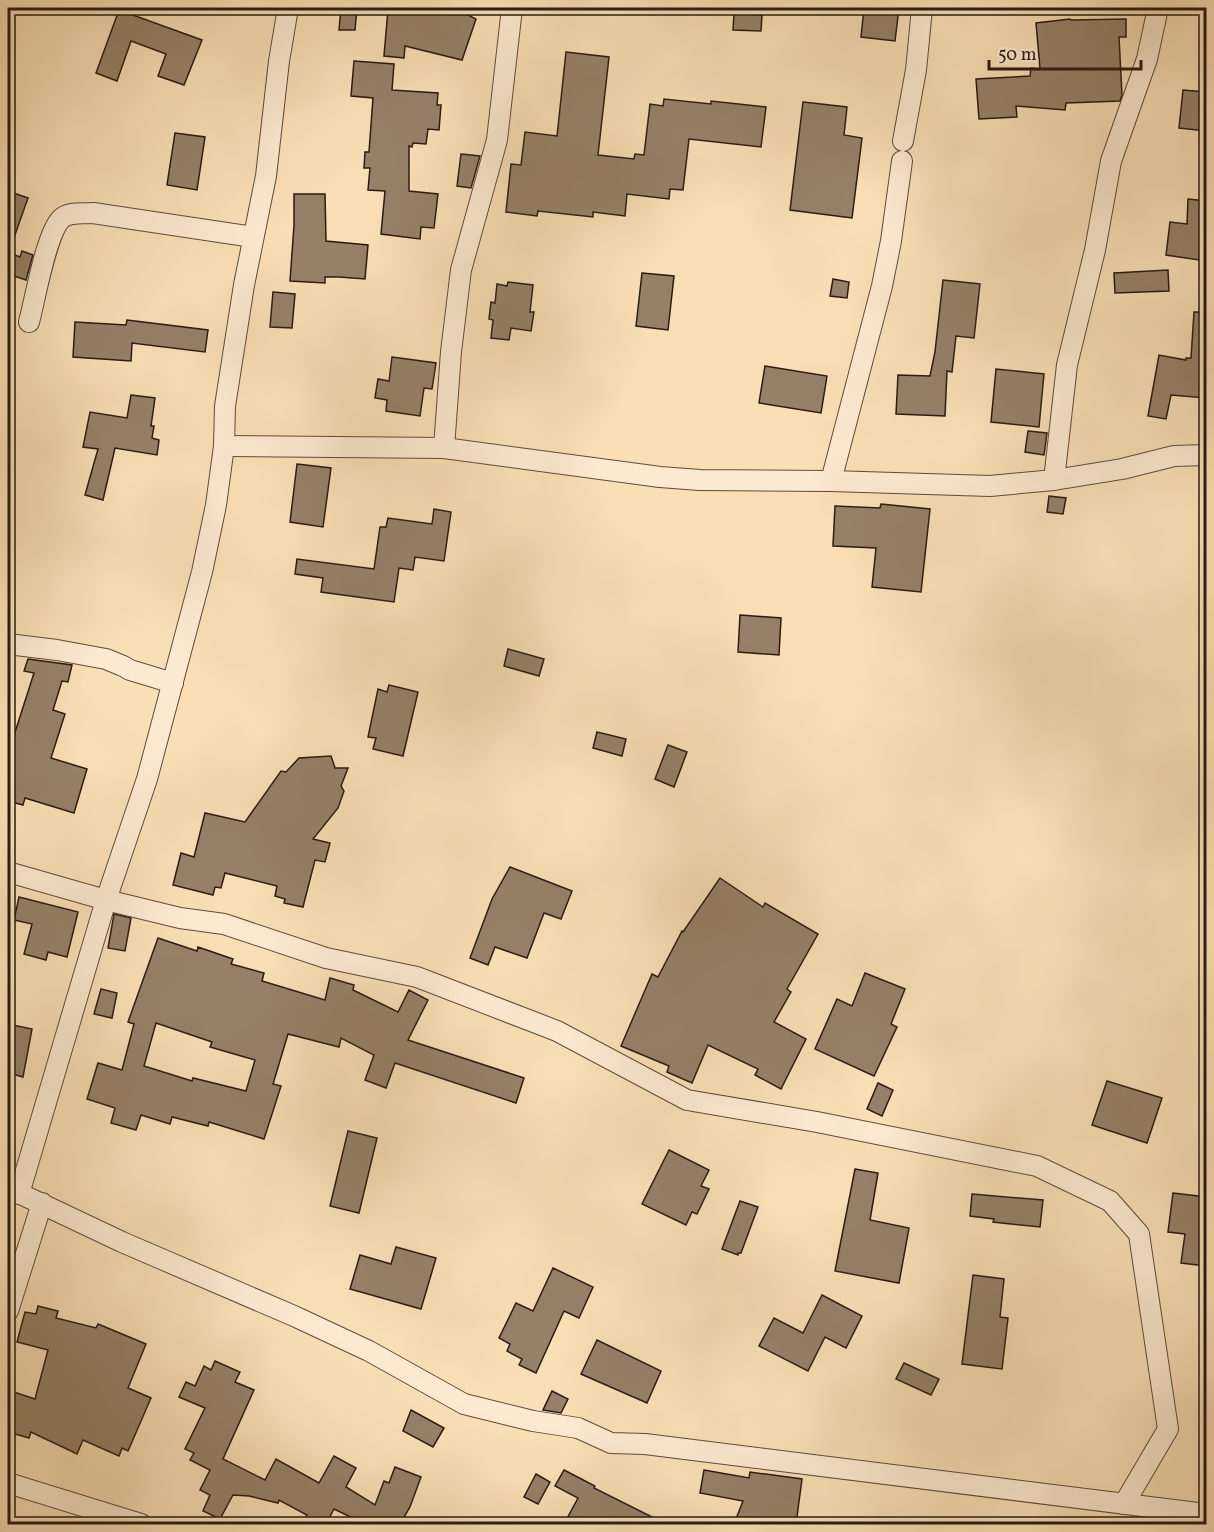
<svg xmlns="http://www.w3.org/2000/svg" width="1214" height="1532" font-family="Vollkorn,serif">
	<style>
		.building { fill: #968168; stroke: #291b14; stroke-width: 1.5; fill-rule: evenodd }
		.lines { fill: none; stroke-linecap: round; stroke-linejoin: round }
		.minor-casing { stroke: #5d4c3c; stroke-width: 22 }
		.minor { stroke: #fcead0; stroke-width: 20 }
	</style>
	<rect width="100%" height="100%" fill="#fadfb6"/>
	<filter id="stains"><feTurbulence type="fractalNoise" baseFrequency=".00333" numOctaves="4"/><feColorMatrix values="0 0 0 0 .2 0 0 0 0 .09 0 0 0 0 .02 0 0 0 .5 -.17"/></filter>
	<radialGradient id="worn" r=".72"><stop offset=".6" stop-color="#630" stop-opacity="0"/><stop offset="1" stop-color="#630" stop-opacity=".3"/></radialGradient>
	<g class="building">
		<path d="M341,8H357L355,30H339Z"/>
		<path d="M419,8H455L476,19L462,60L405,46L404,58L384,56L388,9L418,12Z"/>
		<path d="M864,8H899L895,41L861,37Z"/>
		<path d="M119,10L202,40L184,85L158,76L166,54L131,41L117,81L96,73Z"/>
		<path d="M734,13L762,15L761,31L733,30Z"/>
		<path d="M1070,19L1071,20L1126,19V37H1119L1122,95L1120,101L1066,103L1065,110L1016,106L1017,117L979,119L976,79L1030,76L1031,68L1040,69L1036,23Z"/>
		<path d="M566,52L609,57L598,155L634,159L635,154L644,155L650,104L663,106L664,99L711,104V101L766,107L761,147L689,139L683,190L670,189L669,199L627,194L625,216L593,212V217L538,211L537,216L506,212L511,164L521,165L525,132L557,136Z"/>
		<path d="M354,61L394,64L392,90L438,93L437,105H441L439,130L428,129L426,144L413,143L412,147L409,146V191L438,194L434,228L421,227L420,239L381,234L385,191L368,190L370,168H364L365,152H369L373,98L351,96Z"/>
		<path d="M1183,90L1206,92V131L1179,128Z"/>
		<path d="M803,102L847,107L844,135L862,138L852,218L790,210Z"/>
		<path d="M175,133L205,137L197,190L167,185Z"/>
		<path d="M461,154L480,156L471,188L457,186Z"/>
		<path d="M8,191L28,198L10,249L8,248Z"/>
		<path d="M294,194H325L326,241L368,245L365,279L339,277H325V283L290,281L294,225Z"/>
		<path d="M1188,199L1206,201V261L1166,255L1170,222L1187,224Z"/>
		<path d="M22,251L33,255L26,280L8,274V252L20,257Z"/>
		<path d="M1168,270L1169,291L1115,293L1114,273Z"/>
		<path d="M642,273L674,276L668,330L636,326Z"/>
		<path d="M833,279L849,282L847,298L830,296Z"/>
		<path d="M943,280L980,284L974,338L956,336L952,372L947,371L945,416L896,414L898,375L930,376L935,352Z"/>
		<path d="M508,282L533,285L530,312H534L531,331L511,328L509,340L491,338L493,320L489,319L491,302L495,303L497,284L507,286Z"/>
		<path d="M273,292L295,294L292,328L270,327Z"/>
		<path d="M1194,312H1206V398L1171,395L1166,419L1148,416L1159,355L1186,360V358H1191Z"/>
		<path d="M127,320L208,330L205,352L132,343L131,361L73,357L75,322L126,325Z"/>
		<path d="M392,357L436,363L432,389L424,388L420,416L386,411L387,400L375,398L378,379L389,381Z"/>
		<path d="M765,366L827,376L821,413L759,403Z"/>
		<path d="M996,369L1044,374L1039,427L991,422Z"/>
		<path d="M131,395L155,398L151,426H154L152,438L159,440L157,455L115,448L103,500L85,495L98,449L83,447L90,412L127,418Z"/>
		<path d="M1028,431L1047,433L1044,455L1025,452Z"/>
		<path d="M297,464L331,468L323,527L290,522Z"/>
		<path d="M1049,496L1066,498L1063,514L1047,512Z"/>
		<path d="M881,504L930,509L921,592L872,587L876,548L833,546L835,506L880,508Z"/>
		<path d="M434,509L451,512L444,561L415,557L413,570L399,568L394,602L321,592L323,578L295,574L297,559L374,569L380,527H386L388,518L432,524Z"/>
		<path d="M740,615L781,618L779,655L738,652Z"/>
		<path d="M508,649L544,659L539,676L504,666Z"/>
		<path d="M28,659L72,665L68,682L62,681L53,710L65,714L51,758L87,769L74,813L25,798L23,805L8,801V754L34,673L24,671Z"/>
		<path d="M389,685L418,692L403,756L373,749L376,738L368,737L378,689L387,692Z"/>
		<path d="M597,732L626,739L622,756L593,748Z"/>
		<path d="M668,745L687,752L674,787L655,779Z"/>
		<path d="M331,756L335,768H348L341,786L344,791L338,808L313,839L330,843L325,862L315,860L303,907L284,903L285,899L275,896L277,886L225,873L221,888L215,887L213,895L173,885L181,853L194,857L205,813L245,822L281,771L286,772L299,758Z"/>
		<path d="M510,867L572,891L561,919L544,913L527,958L495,947L488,965L470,958L492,899Z"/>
		<path d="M720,878L763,907L765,903L818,934L787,989L791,992L774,1022L806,1039L781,1089L755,1075L758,1069L708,1045L692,1083L667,1072L669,1066L621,1046L652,974L658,977L682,931L683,932Z"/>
		<path d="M19,897L78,912L67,957L48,952L46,960L24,954L32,924L14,920Z"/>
		<path d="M114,914L131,918L125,951L108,948Z"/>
		<path d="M158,938L197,951L198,947L233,959L231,964L264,973L262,981L325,1000L330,978L354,985L353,990L398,1012L409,990L428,1000L408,1040L524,1078L516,1103L395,1063L386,1088L365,1080L374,1055L341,1038L339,1047L288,1034L273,1084L281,1086L264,1139L209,1122L208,1126L172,1117L170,1124L141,1115L136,1130L111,1123L115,1108L87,1099L98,1063L122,1070L134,1024L128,1022ZM156,1023L212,1042L210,1047L255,1060L246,1091L193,1078L192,1081L144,1066Z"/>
		<path d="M865,973L905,989L891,1024L897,1027L874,1076L815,1049L837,999L852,1006Z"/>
		<path d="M101,989L117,993L112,1018L94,1014Z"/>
		<path d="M8,1024L32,1029L23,1077L8,1073Z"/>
		<path d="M1107,1081L1162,1098L1147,1143L1092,1125Z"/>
		<path d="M878,1083L893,1090L882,1116L867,1109Z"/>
		<path d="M348,1131L377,1138L359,1213L330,1206Z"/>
		<path d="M669,1150L709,1170L701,1186L709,1189L697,1214L692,1212L686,1225L642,1204Z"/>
		<path d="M855,1169L878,1173L870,1220L909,1228L899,1283L835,1271Z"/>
		<path d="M1173,1193L1206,1197V1266L1181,1263L1185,1234L1168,1232Z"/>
		<path d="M972,1194L1043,1200L1040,1227L993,1222L994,1219L970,1216Z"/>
		<path d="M740,1201L758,1207L741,1253H738V1255L722,1249Z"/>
		<path d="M396,1247L436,1258L421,1309L350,1289L360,1255L391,1264Z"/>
		<path d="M553,1268L593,1287L579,1318L564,1311L536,1373L519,1365L522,1359L507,1351L510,1344L499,1338L516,1303L533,1311Z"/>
		<path d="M973,1275L1004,1279L1000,1317L1008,1318L1002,1369L962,1364Z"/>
		<path d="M822,1295L862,1316L846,1348L825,1337L808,1371L759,1346L774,1318L803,1333Z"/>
		<path d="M38,1306L58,1311L56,1318L96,1328L98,1324L146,1344L128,1388L151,1398L128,1451L122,1448L119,1456L83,1440L77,1454L31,1432L29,1438L8,1432V1390L35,1399L48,1350L17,1342L25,1312L36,1314Z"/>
		<path d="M597,1340L661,1371L647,1403L581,1374Z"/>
		<path d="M215,1361L240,1372L235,1382L254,1390L223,1459L265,1480L276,1459L319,1483L334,1456L356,1468L346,1487L375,1505L384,1481L389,1483L395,1467L421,1477L410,1507L400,1524H365L334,1509L326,1524H302L307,1515L279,1500L278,1503L249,1496L233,1495L220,1519L203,1511L210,1495L200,1490L210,1470L190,1460L194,1453L185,1449L205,1408L179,1397L186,1382L195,1386L204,1366L211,1370Z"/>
		<path d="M904,1363L939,1379L931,1395L896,1379Z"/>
		<path d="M552,1391L568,1399L561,1413L543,1410Z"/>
		<path d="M411,1410L444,1428L433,1447L403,1431Z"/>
		<path d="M564,1470L595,1486L594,1488L666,1524H564L578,1498L555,1486Z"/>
		<path d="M704,1470L749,1478L750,1472L802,1479L796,1524H734L743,1501L700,1493Z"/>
		<path d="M536,1474L550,1482L538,1504L524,1497Z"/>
	</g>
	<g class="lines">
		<g class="minor-casing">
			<g id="minor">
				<path d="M903,141L916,70L922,8"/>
				<path d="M29,322C35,300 46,234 61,219C69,211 83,214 93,213L253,237"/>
				<path d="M224,446L444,448L660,477L700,480L831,481L990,486L1054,480L1122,469L1174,456L1206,455"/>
				<path d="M444,448L451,352L461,270L497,140L512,8"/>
				<path d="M1054,480L1067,365L1095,250L1111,161L1147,59L1158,8"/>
				<path d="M831,481L882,286L891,241L902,161"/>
				<path d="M8,644L57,650L106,659L123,666L130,670L173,683"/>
				<path d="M8,872L106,900L180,918L224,924L326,958L417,977L557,1031L687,1100L817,1122L1037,1166L1110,1201L1139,1234L1168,1429L1124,1504"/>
				<path d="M8,1188L122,1242L294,1316L369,1351L464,1404L533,1421L578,1428L611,1443L645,1444L1206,1514"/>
				<path d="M19,1194L106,900L147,779L202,572L216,505L224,446L225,406L244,285L266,176L279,61L288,8"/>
				<path d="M8,1311L42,1203"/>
				<path d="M8,1483L141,1524"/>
			</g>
		</g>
		<use href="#minor" class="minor"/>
	</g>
	<rect width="1214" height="1532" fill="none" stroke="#fadfb6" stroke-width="30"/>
	<rect x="9" y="9" width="1196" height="1514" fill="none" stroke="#291b14" stroke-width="3"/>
	<rect x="15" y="15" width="1184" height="1502" fill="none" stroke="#291b14" stroke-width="1.5"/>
	<path d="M989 60v9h152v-9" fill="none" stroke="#291b14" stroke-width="3"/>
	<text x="998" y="60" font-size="18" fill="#291b14" stroke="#fcead0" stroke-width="4.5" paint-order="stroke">50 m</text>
	<rect width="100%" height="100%" filter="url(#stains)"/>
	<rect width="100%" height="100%" fill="url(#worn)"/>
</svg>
